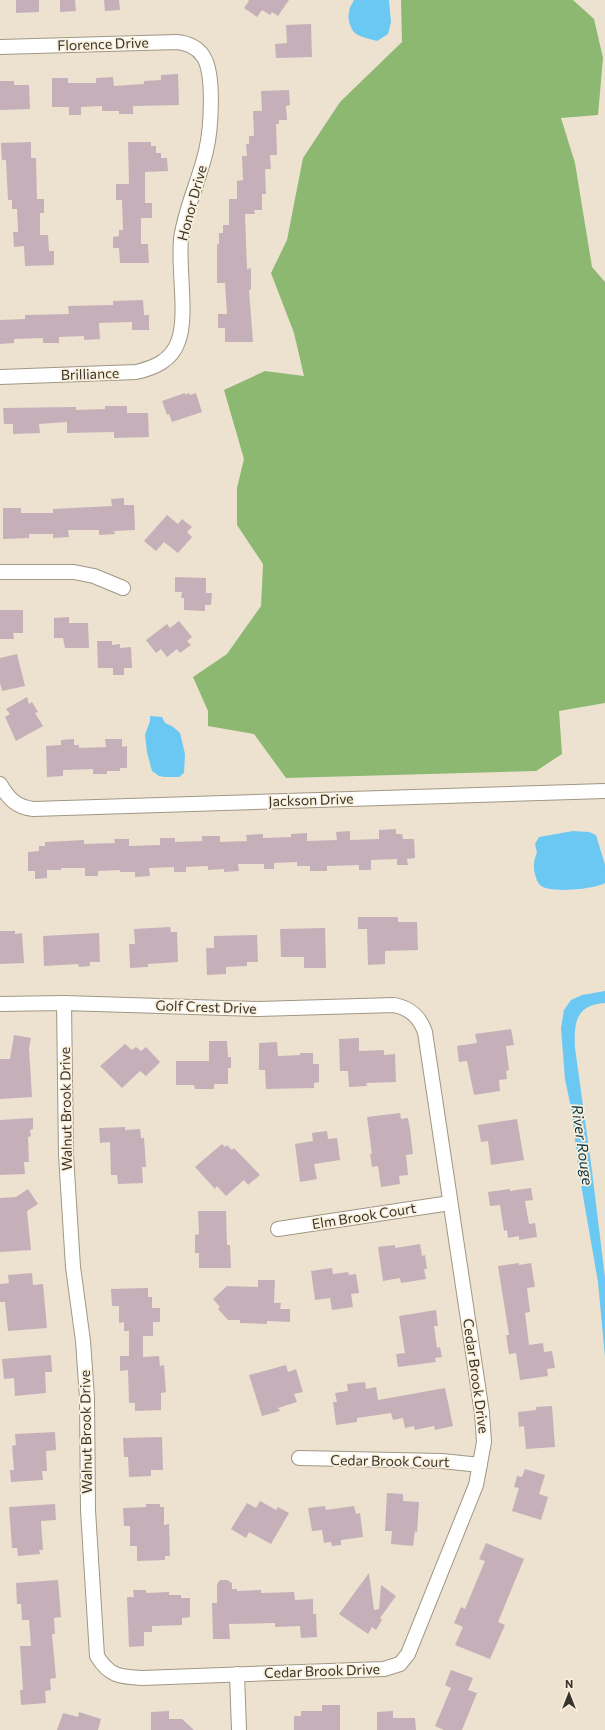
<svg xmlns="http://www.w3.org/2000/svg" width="605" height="1730" font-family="Commissioner,sans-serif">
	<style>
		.forest { fill: #8db871 }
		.water { fill: #6ac8f3 }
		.building { fill: #c5b0ba }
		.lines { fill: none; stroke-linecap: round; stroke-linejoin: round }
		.street-casing { stroke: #a09784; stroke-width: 16 }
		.street { stroke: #fff; stroke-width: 14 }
		.labels { text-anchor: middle; stroke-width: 3.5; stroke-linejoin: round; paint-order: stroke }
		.street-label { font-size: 14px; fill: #38342c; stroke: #faf0dc }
		.water-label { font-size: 15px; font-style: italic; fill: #083546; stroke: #faf0dc }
	</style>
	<rect width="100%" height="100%" fill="#ece2cf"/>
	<path class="forest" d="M401,0H573L594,19L603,58L598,115L561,118L575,163L592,267L605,282V703L559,711L562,754L536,771L286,778L254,734L208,726V711L193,677L227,654L261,606L263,564L237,525V488L244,459L224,390L265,371L304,376L294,333L271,273L287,240L303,158L340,102L402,42Z"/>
	<g class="water">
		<path d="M354,0H389L391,22L388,34L377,41C371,39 364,38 358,35C351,32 347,19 349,12C349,8 352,4 354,0Z"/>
		<path d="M150,716L162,717L165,723L172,726L180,733L185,754L184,773L179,777H165L159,776L152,771L147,752L145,735L150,721Z"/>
		<path d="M573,831L589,832L596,835L605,865V883C596,889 548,894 540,885C537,882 536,878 535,874C533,867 534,859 537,853L535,844L539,837Z"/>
		<path d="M605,991V1003C575,1005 574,1023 575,1048L592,1171L605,1278V1357L598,1282L579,1173L571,1108L565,1079L561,1028L564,1010L571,1000L582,995Z"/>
	</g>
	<g class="building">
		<path d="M16,0H39V12L16,13Z"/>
		<path d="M60,0H75L76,11L60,12Z"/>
		<path d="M104,0H119L120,10L105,11Z"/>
		<path d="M248,0H289L278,16L272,12L270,15L262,10L257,17L244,8L249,1Z"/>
		<path d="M311,24L312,57L276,58L275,44L287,43L286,25Z"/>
		<path d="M178,74L179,105L133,106V114H119V111H102V106L81,107V115H69V107H52V78H68V83H96V78L113,77L114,86L144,84V81L161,80V75Z"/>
		<path d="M0,81H14V85H29L30,109L0,110Z"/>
		<path d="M289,90L290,105L286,106L287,120H279V124H276L277,155H270L271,169H265L266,194H262V210H254L255,214H245L247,269L251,268V290H249L253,342H225V328H218V314H227L225,283H217V244H219V233H223V225H229V199H237V181L243,180L242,156H247L246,144H249V136H254L253,111H262L261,91Z"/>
		<path d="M31,142V158H36L37,199H44V213H40V235H48L49,251H54V265L25,266L24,246L14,247L13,232H18L17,209H12V200H8L6,160H2L1,143Z"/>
		<path d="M128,142H151V146H156V153H161V158H167L168,171L145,172V203H152V218H141V244H148L149,263H120L119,248H113V237L119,236V230H123L122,200H116V184H129Z"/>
		<path d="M143,300L144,315H149V330H132V322L99,323L100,339L84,340V336L59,337V343H43V338L14,339V343L0,344V320L25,319V315L69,314L68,306L113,305V301Z"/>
		<path d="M185,393V395L189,393L190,395L196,393L202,412L172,422L169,414L167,415L162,401Z"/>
		<path d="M105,406H127V413H148L149,437L114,438V432L67,433V422L39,424L40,433L13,434V424H4L3,408L76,407V410L105,409Z"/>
		<path d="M124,498V505H134L135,530L114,531L115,534L99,535V530H68L69,537L53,538V534H29V538L3,539V508H21V513H53V509L112,506L111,499Z"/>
		<path d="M167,515L178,524L182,519L192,527L187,532L192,537L178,553L164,542L156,551L144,541Z"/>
		<path d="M175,577L206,578V593H212L211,605H205V611L184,610V598H181L182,592H175Z"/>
		<path d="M0,610H23V633H13L14,639H0Z"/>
		<path d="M69,617V623H88L89,648H65L63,638H54V618Z"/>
		<path d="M179,621L192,637L187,641L191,645L180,653L177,649L167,657L161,649L156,653L146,640L167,624L170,628Z"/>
		<path d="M97,641H112V645L120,644V648L131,647L132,668H124V675H113V668H98Z"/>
		<path d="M17,654L25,686L2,691L0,683V658Z"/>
		<path d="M27,697L29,704L32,702L38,712L35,713L43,726L16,741L5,717L10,714L6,709Z"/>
		<path d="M74,739V745H79V748L106,747L105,739H122V747L127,746V768H120V771H107V774H93V769L63,770V776L47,777L46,746L61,745V740Z"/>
		<path d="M396,829V834H402L403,839H414L415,858L407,859L408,865H397V859L371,860V870H359V865L327,866V871H310V866H297V862L274,863V869H264V864H238L239,871L224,872V869L208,870V866L186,867V872H174V867L149,868L150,876L135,877V872H120V870L98,871V876H85V868H61V870H47V878L35,879V871H28V852L39,851V846H45V842L84,840V844L115,843L114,839H129V846L160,845V838H175V842L202,841V836H220V842L247,841L246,835L263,834V838L291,837V834L307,833V841L337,840L336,832L350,831V840L379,839V830Z"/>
		<path d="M358,917H398V922H417L418,950L385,951V964L368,965L367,929H358Z"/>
		<path d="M170,927L171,932H177L178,962L148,964V967L130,968L129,944H135L134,929Z"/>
		<path d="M325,928L326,968H304V957H281L280,929Z"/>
		<path d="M0,931H15V934L22,933L24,963L0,964Z"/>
		<path d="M99,933L100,962H90V966L79,967L78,964L44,966L43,936Z"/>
		<path d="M257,935L258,962H247V966L226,967V974L207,975L206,948H214V936Z"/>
		<path d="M511,1029L514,1045L506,1046L509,1070L506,1071L507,1079L499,1080L500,1091L474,1095L467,1061L459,1062L457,1046L477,1043L475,1034Z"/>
		<path d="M14,1035L31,1038L29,1048L32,1097L0,1099V1059H10Z"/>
		<path d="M359,1038V1051L384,1050V1055L395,1054L396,1082L366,1083L367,1086L349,1087L348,1071H340L339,1039Z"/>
		<path d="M209,1041H227L228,1057H231V1068H228V1084H214V1089H195L194,1085H176V1061H209Z"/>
		<path d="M277,1042L278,1056L300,1055V1053H313V1064H319V1082L314,1083V1088L266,1089L265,1070H259V1043Z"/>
		<path d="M125,1044L132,1050L136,1047L141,1051L146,1047L160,1062L146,1076L140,1071L122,1088L100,1066Z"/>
		<path d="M400,1113L401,1119L408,1118L410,1129L413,1154L406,1155L408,1175L399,1176L400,1184L381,1187L378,1166L372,1167L370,1154H372L367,1117Z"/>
		<path d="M33,1118V1129L30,1130L31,1136L28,1137L29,1162H24L25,1174L0,1175V1120Z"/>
		<path d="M517,1119L524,1160L491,1165L488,1141L481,1142L478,1125Z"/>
		<path d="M125,1127V1130L140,1129L141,1138H144L146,1167H142L143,1183L118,1184L117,1175H111L110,1142L100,1143L99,1128Z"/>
		<path d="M327,1131L328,1139L337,1138L340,1160L314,1164L317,1179L300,1182L295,1144L313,1141L312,1133Z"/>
		<path d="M222,1144L225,1147L227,1145L232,1150L234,1148L260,1175L248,1185L244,1180L226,1196L217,1186L215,1189L195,1167Z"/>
		<path d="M531,1188L533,1200L525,1201L529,1224L535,1223L537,1237L519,1240V1236L508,1238L507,1230L504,1231L500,1205L490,1206L488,1192L510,1189V1191Z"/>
		<path d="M28,1189L38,1204L27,1211L31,1250L0,1252V1198L16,1197Z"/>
		<path d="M198,1211H226L227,1245H230L231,1268H199V1253H195V1235L199,1234Z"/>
		<path d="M420,1244L422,1256L425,1255L427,1269H424L426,1279L401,1283L400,1278L383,1281L378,1247L395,1245V1248Z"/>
		<path d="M519,1263V1265L531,1263L535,1287L527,1288L530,1312L525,1313L529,1345L543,1343L544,1352L552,1351L555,1368L547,1369L548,1376L520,1380L516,1353L509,1354L506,1335H509L498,1266Z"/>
		<path d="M332,1268L333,1274L348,1272L349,1275L356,1274L359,1293L351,1294L353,1307L332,1310L330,1298L315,1300L311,1271Z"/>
		<path d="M32,1273L33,1285L43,1284L47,1328L8,1331L5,1302H0V1284L9,1283L8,1275Z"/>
		<path d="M258,1280H275L274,1303H281L280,1309H290V1322L267,1321V1324L240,1323V1320H228L218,1309L220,1307L213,1299L227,1286L258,1287Z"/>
		<path d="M148,1288V1297H152V1308H160V1322H153V1336H143V1357L159,1356L160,1366L164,1365L166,1392L161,1393V1410L135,1411V1403H129L128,1370L120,1371V1356H129V1331H124V1322L119,1323V1306H112L111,1289Z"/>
		<path d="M436,1310L438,1326H434L437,1348L440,1347L442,1357L435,1358L436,1362L398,1367L396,1354L405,1353L399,1316Z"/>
		<path d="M51,1355L52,1372H45L46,1393L15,1396L14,1378L4,1379L2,1359Z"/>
		<path d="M286,1365L288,1372L296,1369L303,1392L294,1394L297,1402L278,1408L280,1411L262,1416L249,1375Z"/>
		<path d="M365,1382L366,1389L376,1387L378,1400L445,1388L453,1426L435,1430L434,1426L415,1430L414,1426L405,1428L403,1418L393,1420L391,1413L357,1418V1422L336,1425L333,1402H337L335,1393L348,1391L347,1384Z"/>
		<path d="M552,1406L555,1447L526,1449L524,1426L519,1427L518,1412L536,1410V1407Z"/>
		<path d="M55,1432L56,1450L46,1451L47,1471H42L43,1480L11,1482L10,1470H14L12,1446L16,1445L15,1434Z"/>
		<path d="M162,1437L163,1470H151V1476L129,1477L128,1457H124L123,1438Z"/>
		<path d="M525,1469L545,1475L539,1494L548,1497L541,1520L512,1511L519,1488L514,1487L517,1476L522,1477Z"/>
		<path d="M387,1493L403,1494V1501L419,1502L417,1532L415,1531L413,1546L391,1544L392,1531H385Z"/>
		<path d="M260,1501L276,1510L278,1507L289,1513L271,1544L249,1532L246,1538L231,1529L247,1503L256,1508Z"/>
		<path d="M55,1504L56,1520L41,1521L43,1550H39L40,1554L18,1556L17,1548H12L9,1507Z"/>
		<path d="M146,1504H160V1507H164V1525L169,1524L170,1556H165V1560L137,1561V1546H130V1526H124L123,1508L146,1507Z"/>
		<path d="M325,1506L326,1510L354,1506L356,1514L360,1513L363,1537L341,1540V1545L332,1546L331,1542L324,1543L322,1530L312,1531L308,1508Z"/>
		<path d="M486,1543L524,1559L498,1622L505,1625L490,1659L455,1645L463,1627L454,1623L461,1607L465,1609L485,1561L479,1559Z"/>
		<path d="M369,1573L374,1610L379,1609L381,1585L396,1596L380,1618L382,1620L376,1630L372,1627L368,1634L339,1614Z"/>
		<path d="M58,1580L61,1617L54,1618L55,1634H52L56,1678L50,1679L51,1690L45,1691L46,1703L21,1705L20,1690H23L20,1646H31L29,1620H22L21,1604H17L16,1583Z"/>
		<path d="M220,1580H227L232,1583V1589H237V1591L261,1590V1593L294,1592L295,1600L313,1599V1614H316L317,1637L301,1638L300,1626L275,1627V1623L229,1624L230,1639H213L212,1603H217V1584Z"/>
		<path d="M133,1590H146V1593L169,1592V1595H181V1598H190V1617L182,1618V1625L152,1626V1632H144V1646L129,1647L127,1597H134Z"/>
		<path d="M451,1670L473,1678L468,1690L477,1693L462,1730H444L435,1726L451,1688L445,1685Z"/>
		<path d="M322,1705H340V1730H294V1716H301V1711H322Z"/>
		<path d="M169,1711V1719H182L194,1730H151V1712Z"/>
		<path d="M393,1711V1718H415L416,1730H377V1712Z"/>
		<path d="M79,1712L101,1719L98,1730H57L63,1713L78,1717Z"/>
	</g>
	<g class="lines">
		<g class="street-casing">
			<g id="street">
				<path d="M0,47L177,42C187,43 197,47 203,56C215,73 211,130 206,151C199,181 185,209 181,239C178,269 188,317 178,342C171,361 154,368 136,372L0,377"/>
				<path d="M0,572H74L94,576L123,588"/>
				<path d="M0,784C8,798 16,807 33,809L605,791"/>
				<path d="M0,1004L64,1003L258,1009L394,1005C410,1008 420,1017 425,1032L482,1413L484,1442L476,1485L408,1654L400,1664L384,1669L142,1678C120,1677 109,1676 97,1656L88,1510L87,1398L83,1341L73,1267L66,1155L64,1003"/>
				<path d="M278,1229L450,1203"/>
				<path d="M299,1458L442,1461L480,1465"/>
				<path d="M237,1674L239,1730"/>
			</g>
		</g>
		<use href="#street" class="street"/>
	</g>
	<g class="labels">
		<g class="street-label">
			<text transform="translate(103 44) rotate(-2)" y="5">Florence Drive</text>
			<text transform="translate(192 203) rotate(-75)" y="5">Honor Drive</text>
			<text transform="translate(90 374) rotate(-2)" y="5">Brilliance</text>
			<text transform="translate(311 800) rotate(-2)" y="5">Jackson Drive</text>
			<text transform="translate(206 1007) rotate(2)" y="5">Golf Crest Drive</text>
			<text transform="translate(66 1109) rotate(-91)" y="5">Walnut Brook Drive</text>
			<text transform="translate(364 1216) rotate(-9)" y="5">Elm Brook Court</text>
			<text transform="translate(476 1376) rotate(82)" y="5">Cedar Brook Drive</text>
			<text transform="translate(86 1432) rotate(-91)" y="5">Walnut Brook Drive</text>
			<text transform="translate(390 1461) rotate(1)" y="5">Cedar Brook Court</text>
			<text transform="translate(322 1671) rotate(-2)" y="5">Cedar Brook Drive</text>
		</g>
		<g class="water-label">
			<text transform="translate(582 1145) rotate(82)" y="5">River Rouge</text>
		</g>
	</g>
	<g transform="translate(569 1694)" stroke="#faf0dc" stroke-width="3" paint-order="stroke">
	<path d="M0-3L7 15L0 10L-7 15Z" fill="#38342c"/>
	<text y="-6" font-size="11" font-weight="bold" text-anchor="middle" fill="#38342c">N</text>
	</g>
</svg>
